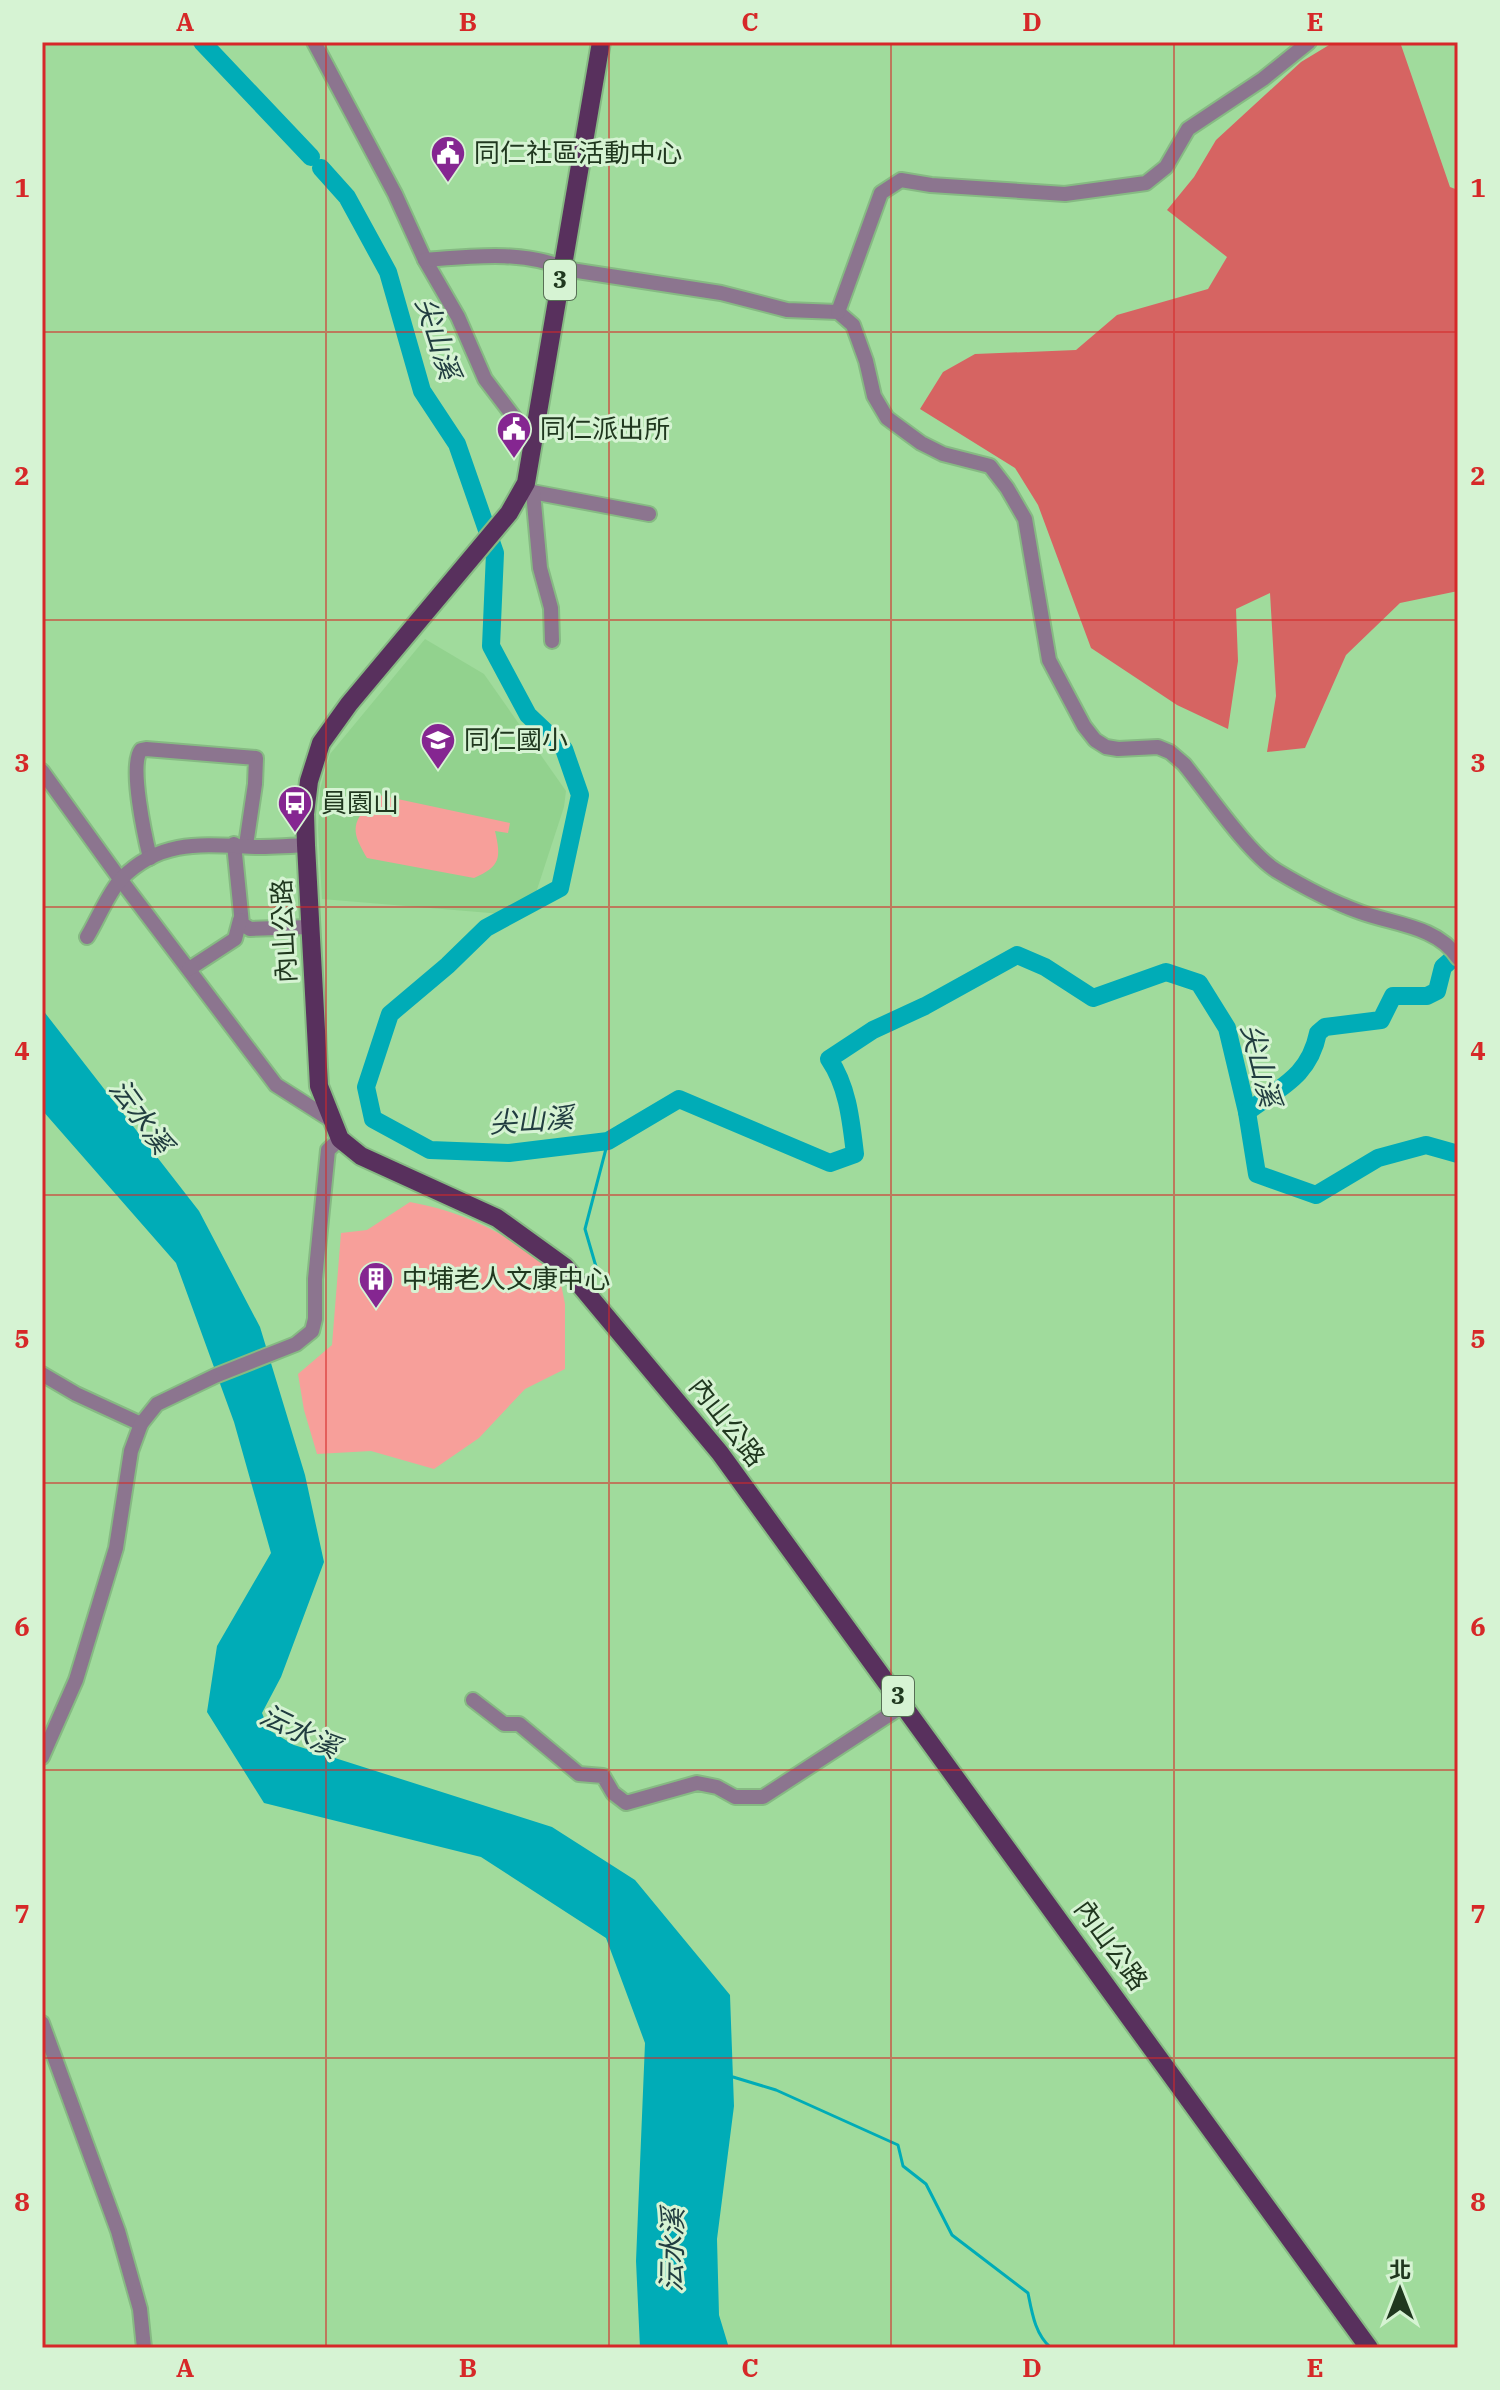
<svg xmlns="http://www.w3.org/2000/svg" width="1500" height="2390" font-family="'IBM Plex Serif','Noto Sans TC',serif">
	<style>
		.built { fill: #92d28e }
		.green { fill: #f79f9a }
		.forest { fill: #d66462 }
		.water { fill: #00acb7 }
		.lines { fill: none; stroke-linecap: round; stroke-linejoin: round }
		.stream { stroke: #00acb7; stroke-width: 3 }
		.river { stroke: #00acb7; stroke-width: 18 }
		.minor-casing { stroke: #86ba83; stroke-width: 18 }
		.major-casing { stroke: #86ba83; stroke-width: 22 }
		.minor { stroke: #8c758f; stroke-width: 14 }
		.major { stroke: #58305d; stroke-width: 18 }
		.grid { fill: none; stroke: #d62828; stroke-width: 2; stroke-opacity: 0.55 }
		.labels { text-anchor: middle; stroke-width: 6; stroke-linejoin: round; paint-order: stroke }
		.shield { fill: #d6f3d3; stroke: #577055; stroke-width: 2 }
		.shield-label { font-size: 24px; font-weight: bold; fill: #20381f }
		.poi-label { font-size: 26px; fill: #20381f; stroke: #d6f3d3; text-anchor: start }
		.street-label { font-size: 26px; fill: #20381f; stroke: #d6f3d3 }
		.water-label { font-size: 28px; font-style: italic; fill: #213d40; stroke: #d6f3d3 }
		.neatline { fill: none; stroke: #d62828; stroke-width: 3 }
		.grid-label { font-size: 26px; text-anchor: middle; font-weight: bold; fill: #d62828 }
	</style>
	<rect width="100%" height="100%" fill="#a0db9c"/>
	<path class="built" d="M425,639L484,674L566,791L564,807L532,905L502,914L322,899L318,829L320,789L330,754Z"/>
	<g class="green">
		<path d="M360,791L510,823L508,833L495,831C501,858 501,866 474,878L367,858C355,837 349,826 367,807L356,804Z"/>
		<path d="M410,1202C470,1213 512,1237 559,1274L565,1304V1369L525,1389L479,1438L434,1469L371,1451L317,1454L304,1410L298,1374L332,1345L341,1233L367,1230Z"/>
	</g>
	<path class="forest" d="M1334,42H1400L1450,187L1458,190V591L1400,603L1346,655L1305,748L1267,752L1276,696L1270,593L1236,609L1238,661L1228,729L1177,705L1091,648L1038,505L1015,468L920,409L943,372L975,354L1076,350L1117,315L1208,289L1227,257L1167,210L1194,177L1216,140L1301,62Z"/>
	<path class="water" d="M42,1009L199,1211L260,1327L305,1475L324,1562L281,1677L262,1713L269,1730L294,1745L552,1827L635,1880L730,1995L734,2106L717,2239L719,2315L729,2348H640L636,2261L645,2043L606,1938L481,1857L264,1803L207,1712L217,1646L271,1553L234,1422L176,1263L42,1110Z"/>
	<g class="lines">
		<g class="stream">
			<path d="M597,1270L585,1229L608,1141"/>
			<path d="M733,2077L776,2090L898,2145L903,2166L926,2184L952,2235L1028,2293C1032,2313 1035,2334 1051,2348"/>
		</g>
		<g class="river">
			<path d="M202,42L311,157"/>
			<path d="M321,168L347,197L388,272L422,391L457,444L495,553L491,646L528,715L564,749L580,795L560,888L486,928L448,965L390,1014L366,1087L373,1119L430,1150L509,1153L608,1141L679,1099L830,1163L855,1154C851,1121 848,1087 829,1059L873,1030L925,1006L1017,955L1045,967L1093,998L1166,972L1199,983L1227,1028L1247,1112L1257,1174L1316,1195L1378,1158L1426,1145L1458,1154"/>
			<path d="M1247,1112C1280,1087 1309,1077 1318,1033L1325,1027L1381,1020L1393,996H1427L1437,991L1443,967L1458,954"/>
		</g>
		<g class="minor-casing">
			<g id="minor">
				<path d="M314,42L395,194L425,260L458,317L485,379L533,442"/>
				<path d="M425,260C476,256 523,250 571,270L721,293L787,310L838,312L853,325L866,361L874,396L887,418L921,443L943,454L990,466L1007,488L1025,519L1049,660L1084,726L1095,740L1106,747L1118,749L1158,747L1170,752L1184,764C1207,792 1249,854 1277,871C1302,886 1332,902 1360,912C1392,924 1438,926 1458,958"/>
				<path d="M838,312L881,193L901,180L931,185L1065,194L1146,183L1166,167L1188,129L1263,79L1309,42"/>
				<path d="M527,491L649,514"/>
				<path d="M533,492L540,568L551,608L552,641"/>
				<path d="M42,771L120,879L276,1085L331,1120"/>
				<path d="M234,844L242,924L250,929L310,927"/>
				<path d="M150,858C145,837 129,765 141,750L146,749L256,758L255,784L246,845"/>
				<path d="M87,937C97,921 109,891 122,878C162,838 205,845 256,847C272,847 289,846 306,845"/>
				<path d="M189,969L235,939L240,920"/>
				<path d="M42,1374L76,1394L141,1424"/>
				<path d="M473,1700L504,1724H519L579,1774L603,1776L613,1793L626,1803L697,1783L717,1787L735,1797H763L904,1705"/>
				<path d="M42,1757L76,1680L116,1548L131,1451L141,1424L157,1404L215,1376L296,1344L312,1331L315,1319V1279L328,1150L340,1139"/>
				<path d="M42,2023L118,2231L140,2309L144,2348"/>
			</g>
		</g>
		<g class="major-casing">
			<path id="major" d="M601,42L526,483L509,513L349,704L321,743L309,781L305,814L306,845L319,1086L340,1139L361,1156L497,1218L565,1267L720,1453L1369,2348"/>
		</g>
		<use href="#minor" class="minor"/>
		<use href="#major" class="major"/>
	</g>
	<path class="grid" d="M326,42V2348M609,42V2348M891,42V2348M1174,42V2348M42,332H1458M42,620H1458M42,907H1458M42,1195H1458M42,1483H1458M42,1770H1458M42,2058H1458"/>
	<defs>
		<g id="civic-pin" transform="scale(1.8)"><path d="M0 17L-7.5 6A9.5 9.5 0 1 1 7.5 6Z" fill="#852691" stroke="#d6f3d3"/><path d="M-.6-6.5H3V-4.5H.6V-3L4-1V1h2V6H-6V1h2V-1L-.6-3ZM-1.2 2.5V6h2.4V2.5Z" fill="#fff"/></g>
		<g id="school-pin" transform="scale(1.8)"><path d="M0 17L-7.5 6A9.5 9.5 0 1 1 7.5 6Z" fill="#852691" stroke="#d6f3d3"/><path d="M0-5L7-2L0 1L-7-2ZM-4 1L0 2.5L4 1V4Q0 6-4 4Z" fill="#fff"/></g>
		<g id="bus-pin" transform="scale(1.8)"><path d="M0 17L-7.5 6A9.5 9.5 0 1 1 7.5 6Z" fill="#852691" stroke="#d6f3d3"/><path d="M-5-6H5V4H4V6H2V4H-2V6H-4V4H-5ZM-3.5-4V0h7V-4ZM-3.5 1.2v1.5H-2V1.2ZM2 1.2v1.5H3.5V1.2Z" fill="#fff"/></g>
		<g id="building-pin" transform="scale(1.8)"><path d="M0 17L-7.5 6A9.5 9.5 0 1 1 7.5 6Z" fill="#852691" stroke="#d6f3d3"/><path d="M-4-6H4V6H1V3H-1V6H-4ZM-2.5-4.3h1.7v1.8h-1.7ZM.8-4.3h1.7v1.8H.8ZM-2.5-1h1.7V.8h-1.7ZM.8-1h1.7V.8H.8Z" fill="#fff"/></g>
	</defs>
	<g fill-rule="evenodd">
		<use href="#civic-pin" x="448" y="153"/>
		<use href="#civic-pin" x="514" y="429"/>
		<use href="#school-pin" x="438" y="740"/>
		<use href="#bus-pin" x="295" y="803"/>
		<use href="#building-pin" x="376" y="1279"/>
	</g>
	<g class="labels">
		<g class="shield">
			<rect x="544" y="260" width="32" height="40" rx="6"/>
			<rect x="882" y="1676" width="32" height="40" rx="6"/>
		</g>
		<g class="shield-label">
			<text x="560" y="288">3</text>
			<text x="898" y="1704">3</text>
		</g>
		<g class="poi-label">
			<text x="474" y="162">同仁社區活動中心</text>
			<text x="540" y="438">同仁派出所</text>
			<text x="464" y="749">同仁國小</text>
			<text x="321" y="812">員園山</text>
			<text x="402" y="1288">中埔老人文康中心</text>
		</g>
		<g class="street-label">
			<text transform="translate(284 931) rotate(-93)" y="9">內山公路</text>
			<text transform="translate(727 1422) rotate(52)" y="9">內山公路</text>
			<text transform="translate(1111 1945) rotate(54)" y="9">內山公路</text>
		</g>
		<g class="water-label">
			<text transform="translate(438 338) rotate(72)" y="10">尖山溪</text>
			<text transform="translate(1261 1065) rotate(76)" y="10">尖山溪</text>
			<text transform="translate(141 1116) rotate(54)" y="10">沄水溪</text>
			<text transform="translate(531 1120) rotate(-4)" y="10">尖山溪</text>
			<text transform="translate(300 1731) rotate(26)" y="10">沄水溪</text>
			<text transform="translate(672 2250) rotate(-89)" y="10">沄水溪</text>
		</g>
	</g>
	<rect width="1500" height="2390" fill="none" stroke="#d6f3d3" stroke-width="88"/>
	<g transform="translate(1400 2290)" stroke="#d6f3d3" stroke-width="6" paint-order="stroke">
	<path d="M0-6L14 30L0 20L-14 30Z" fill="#20381f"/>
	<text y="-12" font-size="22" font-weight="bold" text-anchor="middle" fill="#20381f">北</text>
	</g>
	<rect x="44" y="44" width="1412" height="2302" class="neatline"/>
	<g class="grid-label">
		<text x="185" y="31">A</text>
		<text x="468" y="31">B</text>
		<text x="750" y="31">C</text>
		<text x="1032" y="31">D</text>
		<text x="1315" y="31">E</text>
		<text x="22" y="197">1</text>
		<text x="1478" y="197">1</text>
		<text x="22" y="485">2</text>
		<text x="1478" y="485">2</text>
		<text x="22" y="772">3</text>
		<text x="1478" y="772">3</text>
		<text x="22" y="1060">4</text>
		<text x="1478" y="1060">4</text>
		<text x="22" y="1348">5</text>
		<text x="1478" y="1348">5</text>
		<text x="22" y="1636">6</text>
		<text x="1478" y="1636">6</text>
		<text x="22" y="1923">7</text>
		<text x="1478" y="1923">7</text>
		<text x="22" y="2211">8</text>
		<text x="1478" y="2211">8</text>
		<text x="185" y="2377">A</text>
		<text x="468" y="2377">B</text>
		<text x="750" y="2377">C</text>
		<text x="1032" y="2377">D</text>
		<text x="1315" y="2377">E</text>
	</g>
</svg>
